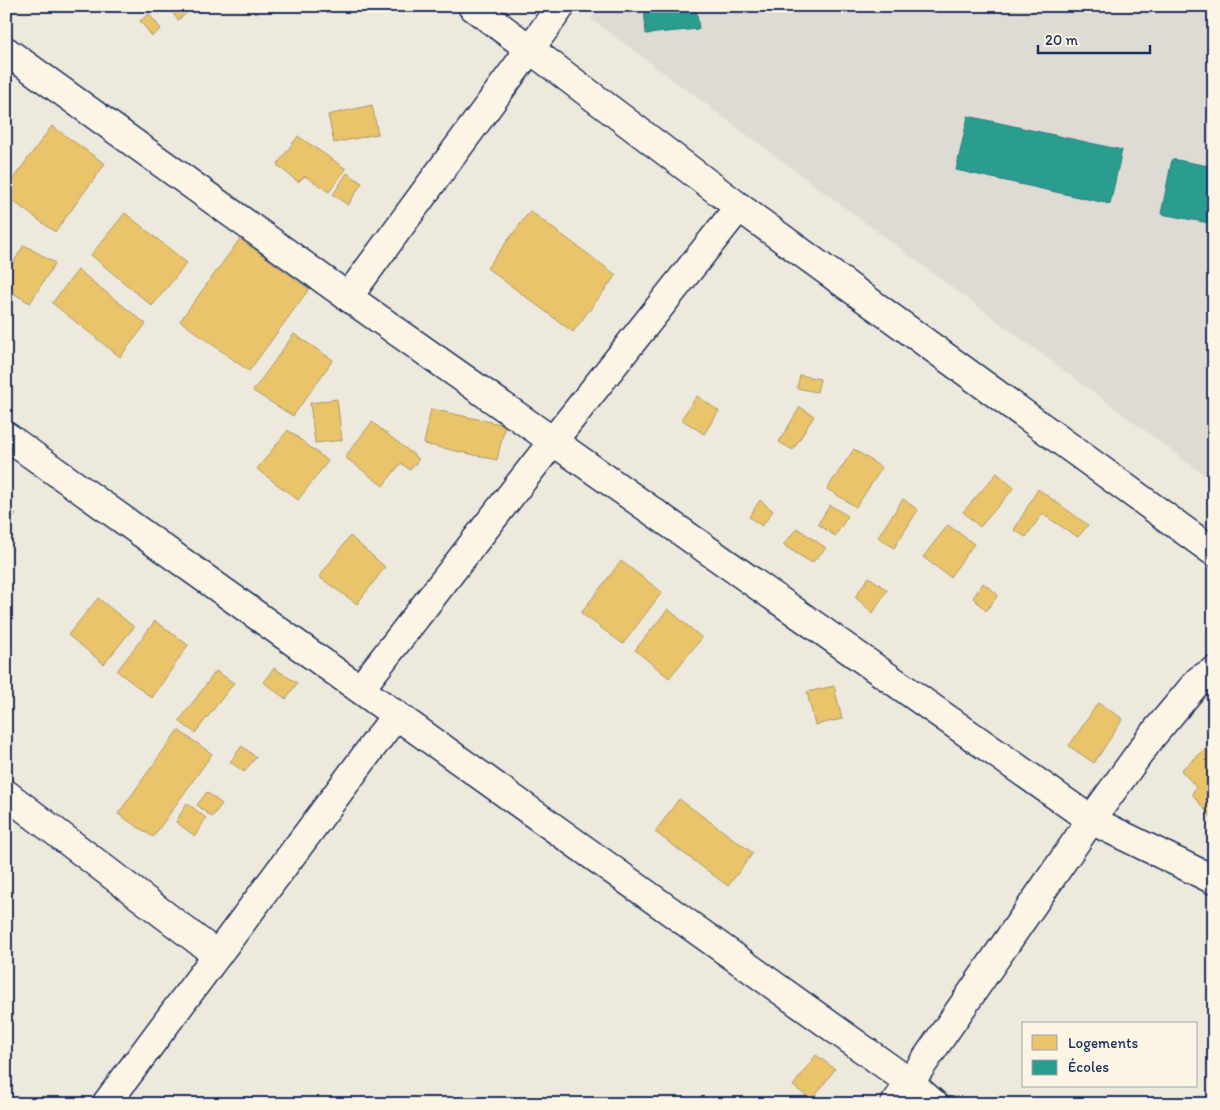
<svg xmlns="http://www.w3.org/2000/svg" width="1220" height="1110" font-family="Itim,sans-serif">
	<style>
		.built { fill: #dedbd4 }
		.homes { fill: #e9c46a; stroke: #ab9766 }
		.schools { fill: #2a9d8f; stroke: #267c80 }
		.lines { fill: none; stroke-linecap: round; stroke-linejoin: round }
		.minor-casing { stroke: #1b2f5e; stroke-width: 31 }
		.minor { stroke: #fcf5e5; stroke-width: 28 }
	</style>
	<rect width="100%" height="100%" fill="#eee9dd"/>
	<filter id="ink" filterUnits="userSpaceOnUse"><feTurbulence type="fractalNoise" baseFrequency=".02" numOctaves="2"/><feDisplacementMap in="SourceGraphic" scale="10" xChannelSelector="R" yChannelSelector="G"/><feConvolveMatrix kernelMatrix="1 2 1 2 8 2 1 2 1" color-interpolation-filters="sRGB"/></filter>
	<g filter="url(#ink)">
		<path class="built" d="M600,6H1214V482L591,19Z"/>
		<g class="homes">
			<path d="M167,6H196L178,20Z"/>
			<path d="M149,14L161,29L152,36L140,21Z"/>
			<path d="M372,105L378,134L334,143L328,115Z"/>
			<path d="M52,126L105,164L55,232L6,196V188Z"/>
			<path d="M298,136L346,169L329,192L305,176L298,182L277,165Z"/>
			<path d="M347,173L362,183L348,205L333,195Z"/>
			<path d="M530,211L616,275L573,332L487,268Z"/>
			<path d="M125,213L187,263L152,306L91,255Z"/>
			<path d="M240,239L309,289L249,371L180,321Z"/>
			<path d="M24,245L55,263L30,303L6,289V275Z"/>
			<path d="M78,270L146,324L120,357L52,303Z"/>
			<path d="M294,334L333,360L293,416L253,391Z"/>
			<path d="M800,375L820,379L817,392L797,388Z"/>
			<path d="M697,396L719,411L704,434L681,419Z"/>
			<path d="M337,399L342,440L315,443L310,403Z"/>
			<path d="M800,407L814,416L793,450L779,442Z"/>
			<path d="M431,409L505,425L497,460L424,444Z"/>
			<path d="M372,422L419,459L410,470L401,463L383,486L345,457Z"/>
			<path d="M288,430L328,461L298,500L257,469Z"/>
			<path d="M854,449L882,468L856,507L827,489Z"/>
			<path d="M997,473L1014,488L980,527L963,512Z"/>
			<path d="M1038,489L1088,525L1078,537L1042,514L1026,537L1014,530Z"/>
			<path d="M903,499L918,510L894,548L878,537Z"/>
			<path d="M760,500L773,511L762,526L749,517Z"/>
			<path d="M830,505L848,516L835,536L818,524Z"/>
			<path d="M6,507L16,514L6,529Z"/>
			<path d="M948,525L974,544L950,577L923,557Z"/>
			<path d="M797,528L826,548L812,563L783,545Z"/>
			<path d="M350,536L385,567L357,604L319,577Z"/>
			<path d="M621,561L662,592L623,644L581,613Z"/>
			<path d="M869,577L887,590L873,613L855,597Z"/>
			<path d="M983,583L998,595L986,611L973,598Z"/>
			<path d="M98,598L134,627L104,664L68,635Z"/>
			<path d="M668,609L702,638L669,678L635,650Z"/>
			<path d="M155,621L188,645L152,698L117,671Z"/>
			<path d="M274,668L297,683L286,699L263,682Z"/>
			<path d="M216,671L234,683L195,733L179,721Z"/>
			<path d="M834,686L842,719L815,725L807,692Z"/>
			<path d="M1098,703L1123,719L1094,763L1069,746Z"/>
			<path d="M178,730L212,754L153,837L118,814Z"/>
			<path d="M242,746L256,757L244,772L230,762Z"/>
			<path d="M1206,749L1214,759V821L1192,794L1196,787L1181,770Z"/>
			<path d="M207,792L222,804L212,817L197,805Z"/>
			<path d="M679,799L753,853L728,886L655,832Z"/>
			<path d="M187,803L206,818L195,836L176,822Z"/>
			<path d="M816,1055L835,1069L812,1100L793,1086Z"/>
		</g>
		<g class="schools">
			<path d="M644,6H696L699,29L646,34Z"/>
			<path d="M968,116L1122,150L1110,204L956,170Z"/>
			<path d="M1172,159L1214,167V224L1161,214Z"/>
		</g>
		<g class="lines">
			<g class="minor-casing">
				<g id="minor">
					<path d="M472,6L530,49L561,6"/>
					<path d="M6,51L348,297L1091,820L1214,880"/>
					<path d="M348,297L530,49L739,207L1214,552"/>
					<path d="M6,436L909,1082L934,1104"/>
					<path d="M360,689L553,441L739,207"/>
					<path d="M6,794L217,955"/>
					<path d="M106,1104L396,715"/>
					<path d="M895,1104L1091,820L1152,736L1199,680L1214,671"/>
				</g>
			</g>
			<use href="#minor" class="minor"/>
		</g>
	</g>
	<rect width="1220" height="1110" fill="none" stroke="#fcf5e5" stroke-width="25"/>
	<rect x="12" y="12" width="1195" height="1085" fill="none" stroke="#1b2f5e" stroke-width="2" filter="url(#ink)"/>
	<rect x="1022" y="1022" width="175" height="65" fill="#fcf5e5" stroke="#a2a6af"/>
	<rect x="1032" y="1035" width="25" height="15" fill="#e9c46a" stroke="#a2a6af"/>
	<text x="1068" y="1048" font-size="15" fill="#1b2f5e">Logements</text>
	<rect x="1032" y="1060" width="25" height="15" fill="#2a9d8f" stroke="#a2a6af"/>
	<text x="1068" y="1072" font-size="15" fill="#1b2f5e">Écoles</text>
	<path d="M1038 45v8h112v-8" fill="none" stroke="#1b2f5e" stroke-width="2.5"/>
	<text x="1045" y="45" font-size="15" fill="#1b2f5e" stroke="#fcf5e5" stroke-width="4" paint-order="stroke">20 m</text>
</svg>
